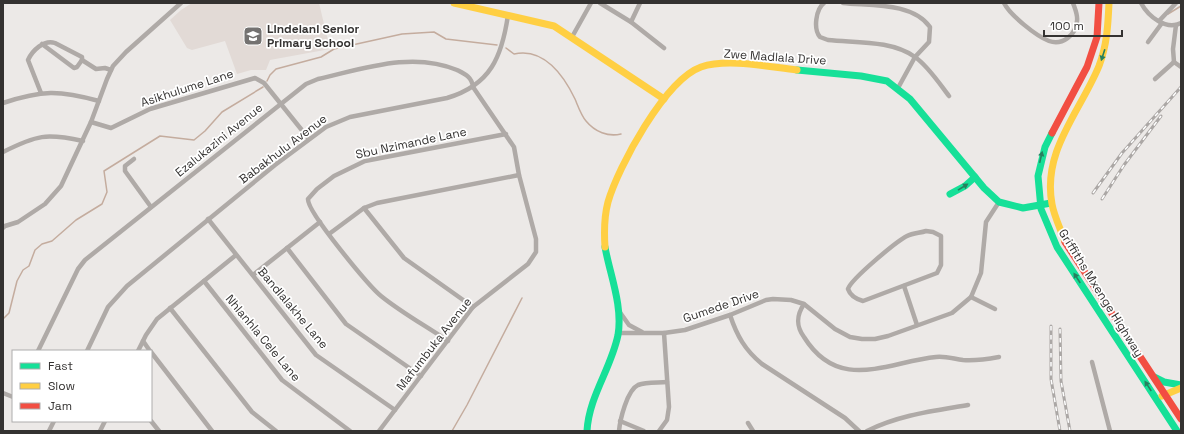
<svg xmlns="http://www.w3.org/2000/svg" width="1184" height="434" font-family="'Space Grotesk',sans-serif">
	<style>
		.built { fill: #e2dad6 }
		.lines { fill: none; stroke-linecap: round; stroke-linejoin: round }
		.stream { stroke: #c4ac9e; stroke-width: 1.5 }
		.street { stroke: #afaaa7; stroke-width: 4.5 }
		.fast { stroke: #16e098; stroke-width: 7 }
		.slow { stroke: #ffcf43; stroke-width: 7 }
		.jam { stroke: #f24e42; stroke-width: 7 }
		.rail-casing { stroke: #aba7a5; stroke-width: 3 }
		.rail { stroke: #fff; stroke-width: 1.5; stroke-dasharray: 4.5; stroke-linecap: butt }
		.oneway { fill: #26805f }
		.labels { text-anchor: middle; stroke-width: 3.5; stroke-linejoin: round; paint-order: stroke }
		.poi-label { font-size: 12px; font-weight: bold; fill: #343231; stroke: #fff; text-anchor: start }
		.street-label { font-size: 12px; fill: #343231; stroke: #fff }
	</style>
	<rect width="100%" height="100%" fill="#ece9e7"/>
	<path class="built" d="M192,3H319L330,49L270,60L266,70H251L237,74L225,41L192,50L187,48L170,20L181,10Z"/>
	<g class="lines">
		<g class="stream">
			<path d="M1168,14L1181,6"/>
			<path d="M506,48L514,54C544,47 564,76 575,99C578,106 581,115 586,121C595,132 608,137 621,134"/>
			<path d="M267,81L270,75L276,69L321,57L334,49L402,34L434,32L446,39L497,45"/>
			<path d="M3,319L9,313L17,281L23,270L29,266L35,250L42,244L52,241L76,220L102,204L107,192L104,171L160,136L194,140L205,131L222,112L263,87"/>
			<path d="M452,431L467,405L522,298"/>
		</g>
		<g class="street">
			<path d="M600,3L631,22L664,48"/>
			<path d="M824,3C816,9 813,29 820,37L828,40C856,43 891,40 915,57C928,66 939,83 949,96"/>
			<path d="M843,3C870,6 912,2 930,27L929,42L915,57L898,88"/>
			<path d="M1004,3C1010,15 1036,36 1049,41C1062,46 1076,35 1077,21C1078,15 1075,9 1073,3"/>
			<path d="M1141,3C1148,16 1166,31 1181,23"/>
			<path d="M1159,21L1176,3"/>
			<path d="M631,22L640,3"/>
			<path d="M1176,25L1173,49L1174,62L1181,67"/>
			<path d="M572,37L591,3"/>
			<path d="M1148,42L1162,23"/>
			<path d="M42,44L74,68L77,67L82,60"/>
			<path d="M82,60L96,69L105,68L111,70"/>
			<path d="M1155,79L1174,62"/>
			<path d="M41,93L28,60C32,51 44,39 55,43L82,57V60"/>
			<path d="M3,103C42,90 59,90 99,101"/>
			<path d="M91,122L111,128L150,109L255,78L264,83L309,139"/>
			<path d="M3,152C37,135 46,133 83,141"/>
			<path d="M134,159L125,166V171L151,207"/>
			<path d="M364,208L404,258L473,307"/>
			<path d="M208,219L316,355L395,410"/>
			<path d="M3,228L5,226L18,222L45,204L61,186L91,122L107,79L113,66L126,52L181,3"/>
			<path d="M926,231L933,232L941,236V265L937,273L863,301C856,299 850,295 848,289C851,279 897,241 907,236C913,233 920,233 926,231Z"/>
			<path d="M329,234L364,208L377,203L519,175"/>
			<path d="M287,248L346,324L421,376"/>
			<path d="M253,275L320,222"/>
			<path d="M204,281L282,380L350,431"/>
			<path d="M904,286L917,325"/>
			<path d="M971,297L995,309"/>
			<path d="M804,304C796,316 796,326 804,337C839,393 887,362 936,357C946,356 954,359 963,360C975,361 988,359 999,357"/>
			<path d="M170,308L252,412L276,431"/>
			<path d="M619,311L629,325L642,332"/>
			<path d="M730,315C737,336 745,350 762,364L845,418L859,431"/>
			<path d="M618,333H664L685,330L730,315L766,300L773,299L791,300L804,304L835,329L850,337L862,339H875L888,336L952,313L971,297L981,273L986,222L999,202"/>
			<path d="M143,341L150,351"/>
			<path d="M448,341C426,326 402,313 381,296C369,286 307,212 308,199L317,189L334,176L365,161L506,134"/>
			<path d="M38,351L78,269L85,260L306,84L318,79C363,69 412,51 457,70C465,74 472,77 473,87L514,147L519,175L536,239V252L528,264L473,307L379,431"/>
			<path d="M87,351L108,307L127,286L275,165L326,127L350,117L447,98C491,85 502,56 508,15"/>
			<path d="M138,351L146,335L157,319L236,255"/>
			<path d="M151,352L212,431"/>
			<path d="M1092,362L1110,431"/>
			<path d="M3,393L13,397"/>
			<path d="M151,421L159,431"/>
			<path d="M620,421L644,431"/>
			<path d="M748,423L753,431"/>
			<path d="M49,431L54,421"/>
			<path d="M100,431L105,421"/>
			<path d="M619,431C620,420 627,390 638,385C647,382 658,383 667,382"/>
			<path d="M659,431L667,420L669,407L664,333"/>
			<path d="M867,431C899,415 933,411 968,405"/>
		</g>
		<g class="fast">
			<path d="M797,70L861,76L887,81L910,99L984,188L999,202L1023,208L1051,203"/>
			<path d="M1052,133L1045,147L1038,176L1041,209L1057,247L1177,431"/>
			<path d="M950,194L965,186L975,177"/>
			<path d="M1154,377L1164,382L1181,385"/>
			<path d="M587,431C589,396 611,369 618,335C623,306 610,275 605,247"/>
		</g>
		<g class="slow">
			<path d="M454,3L554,26L664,99"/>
			<path d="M1065,242C1061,230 1054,216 1052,204C1042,151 1080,112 1099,66C1107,45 1108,25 1109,3"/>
			<path d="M605,247C604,232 604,217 608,202C618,167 665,80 701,67C728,58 769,67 797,70"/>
			<path d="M1162,396L1181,388"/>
		</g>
		<g class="jam">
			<path d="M1052,133L1087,67L1097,37L1099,3"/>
			<path d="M1065,242L1181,419"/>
		</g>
		<g class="rail-casing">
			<g id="rail">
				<path d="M1093,193L1122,153L1181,87"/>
				<path d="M1102,199L1124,165L1161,116"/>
				<path d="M1051,326V379L1060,431"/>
				<path d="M1060,329L1061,381L1070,431"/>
			</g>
		</g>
		<use href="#rail" class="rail"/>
	</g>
	<defs><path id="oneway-solid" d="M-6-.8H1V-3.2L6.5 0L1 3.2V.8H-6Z"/></defs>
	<g class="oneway">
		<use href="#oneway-solid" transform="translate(1103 55) rotate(108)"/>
		<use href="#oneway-solid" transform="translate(1041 157) rotate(-77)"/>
		<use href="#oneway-solid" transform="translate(963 187) rotate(-32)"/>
		<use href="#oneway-solid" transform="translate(1077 278) rotate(-123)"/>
		<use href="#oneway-solid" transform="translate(1148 386) rotate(-123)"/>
	</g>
	<defs>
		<g id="school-square" transform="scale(1)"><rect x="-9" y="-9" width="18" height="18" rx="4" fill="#747271" stroke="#fff"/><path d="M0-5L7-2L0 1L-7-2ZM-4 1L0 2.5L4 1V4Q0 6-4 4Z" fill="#fff"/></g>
	</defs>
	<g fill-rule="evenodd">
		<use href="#school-square" x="253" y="36"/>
	</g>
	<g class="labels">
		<g class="poi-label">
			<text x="267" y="33">Lindelani Senior<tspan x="267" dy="14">Primary School</tspan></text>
		</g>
		<g class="street-label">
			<text transform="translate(775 57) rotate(4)" y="4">Zwe Madlala Drive</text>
			<text transform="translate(187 88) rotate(-18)" y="4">Asikhulume Lane</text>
			<text transform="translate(219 140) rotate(-39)" y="4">Ezalukazini Avenue</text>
			<text transform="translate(411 143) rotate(-12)" y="4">Sbu Nzimande Lane</text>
			<text transform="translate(283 149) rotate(-37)" y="4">Babakhulu Avenue</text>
			<text transform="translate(1101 293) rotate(58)" y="4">Griffiths Mxenge Highway</text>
			<text transform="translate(721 306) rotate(-19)" y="4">Gumede Drive</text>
			<text transform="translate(293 308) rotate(50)" y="4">Bandlalakhe Lane</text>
			<text transform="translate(263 338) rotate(50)" y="4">Nhlanhla Cele Lane</text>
			<text transform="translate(434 344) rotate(-52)" y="4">Mafumbuka Avenue</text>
		</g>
	</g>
	<rect width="1184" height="434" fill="none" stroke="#343231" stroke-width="8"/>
	<rect x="12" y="350" width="140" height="72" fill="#ffffff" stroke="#aeadad"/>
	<rect x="20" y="363" width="20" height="6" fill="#16e098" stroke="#aeadad"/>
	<text x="48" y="370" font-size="12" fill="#343231">Fast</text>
	<rect x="20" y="383" width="20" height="6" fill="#ffcf43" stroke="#aeadad"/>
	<text x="48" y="390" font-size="12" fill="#343231">Slow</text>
	<rect x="20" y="403" width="20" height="6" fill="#f24e42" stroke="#aeadad"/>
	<text x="48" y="410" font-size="12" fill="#343231">Jam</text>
	<path d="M1044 30v6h78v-6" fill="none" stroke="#343231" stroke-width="2"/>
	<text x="1050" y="30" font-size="12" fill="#343231" stroke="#ffffff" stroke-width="3" paint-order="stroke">100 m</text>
</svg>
